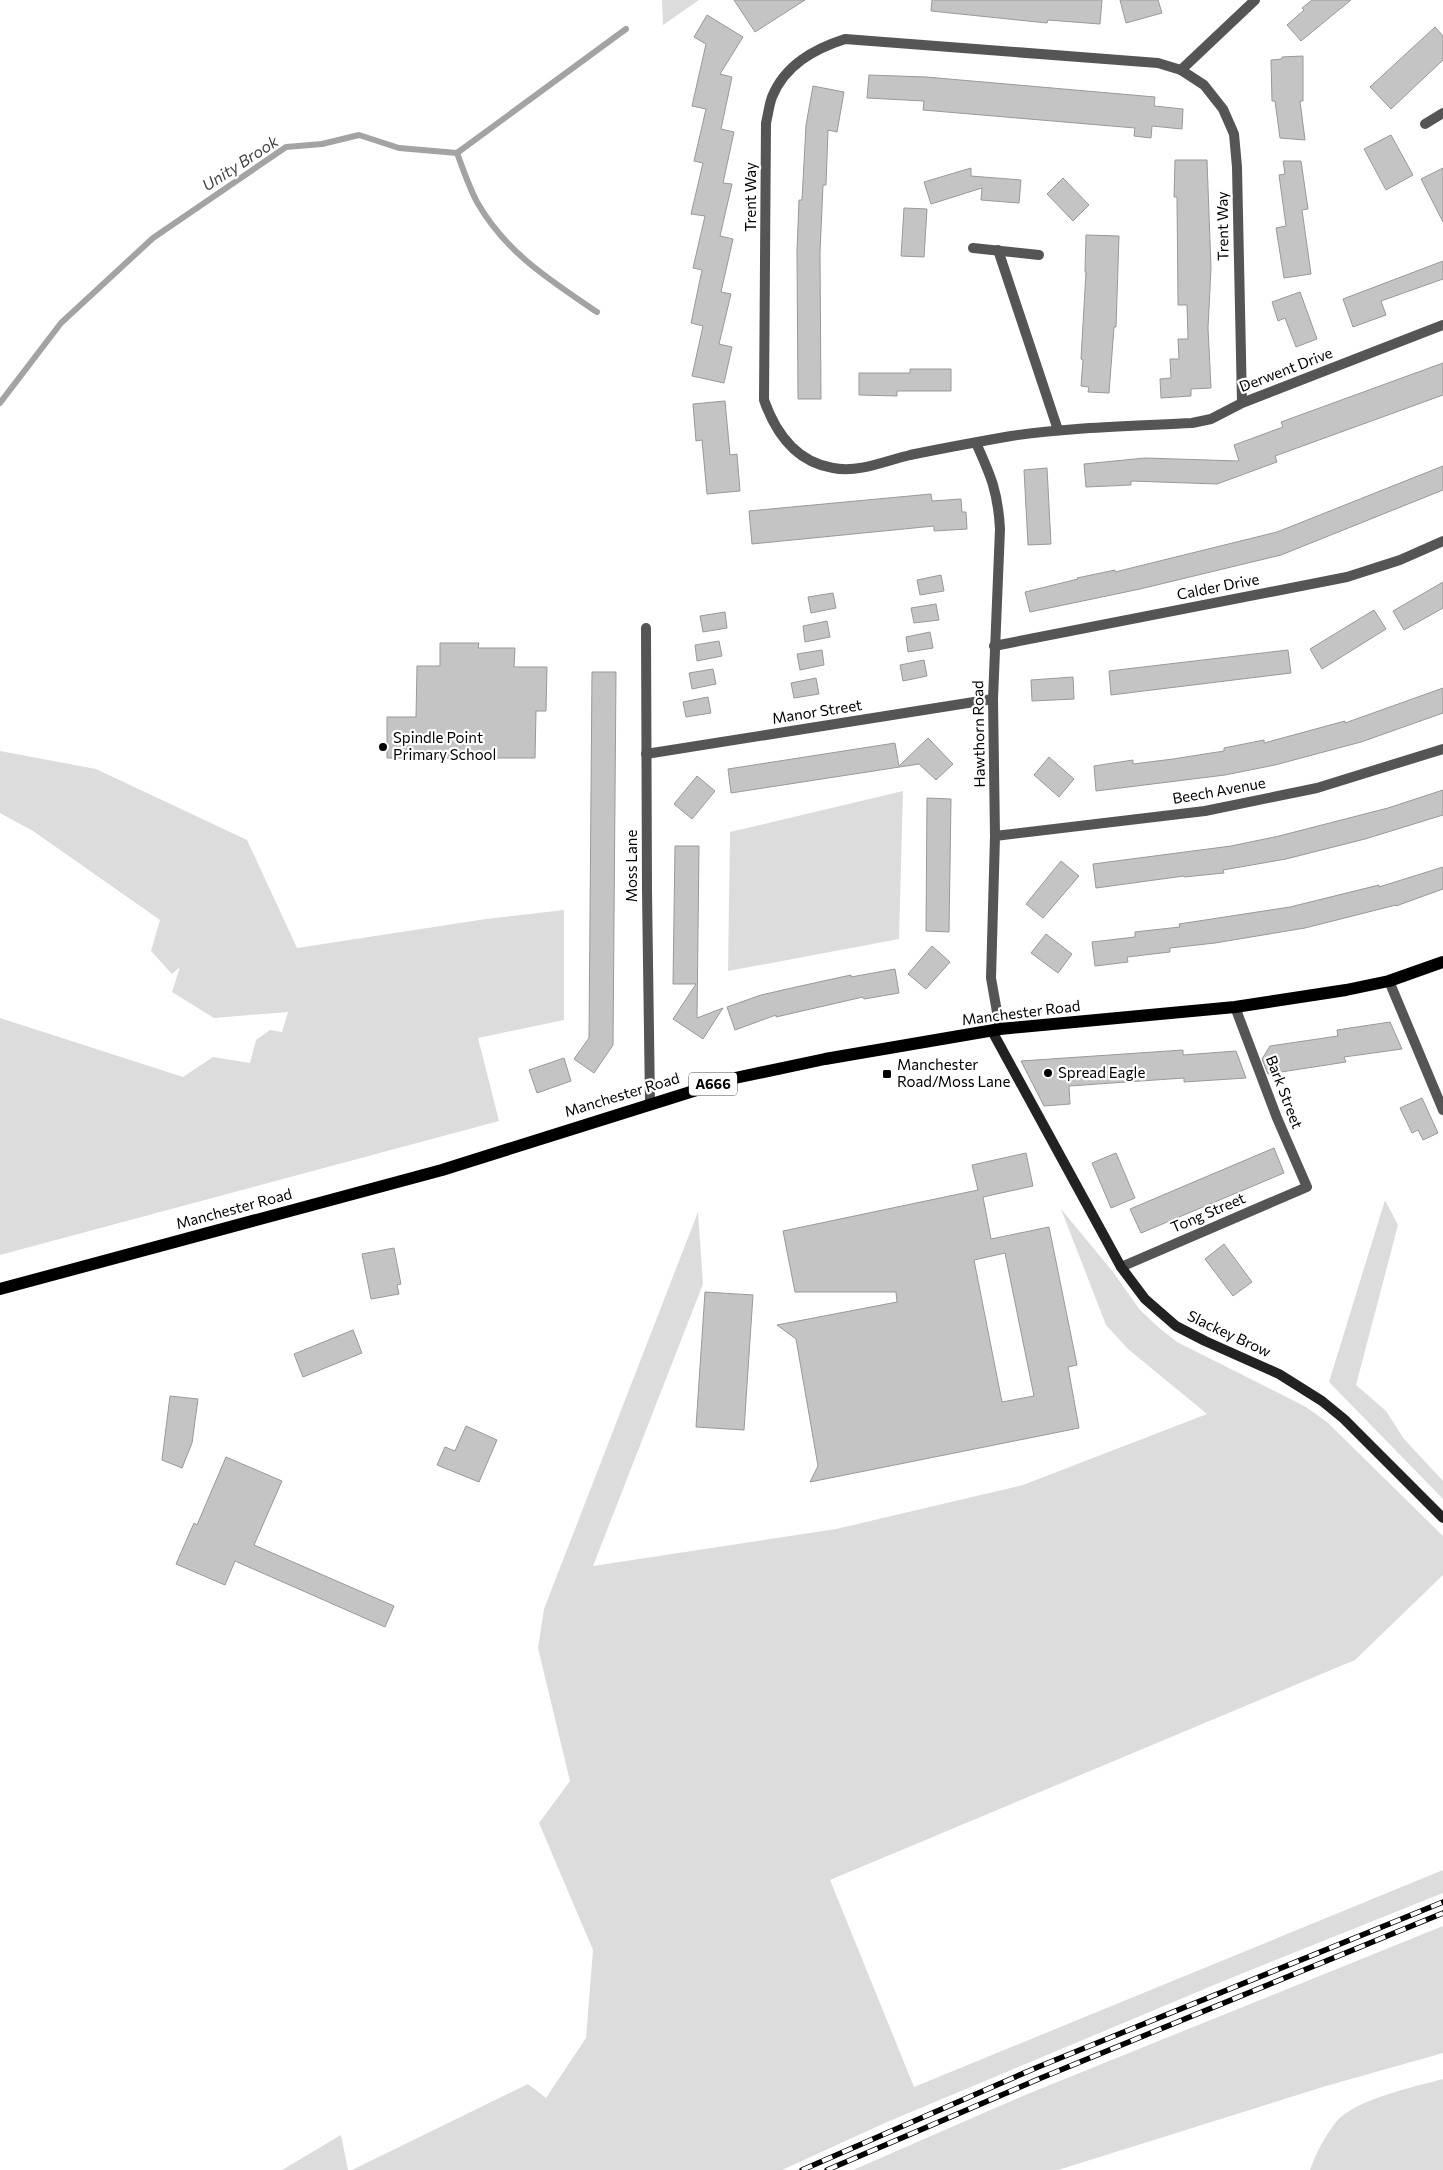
<svg xmlns="http://www.w3.org/2000/svg" width="1443" height="2170" font-family="Commissioner,sans-serif">
	<style>
		.green { fill: #dcdcdc }
		.lines { fill: none; stroke-linecap: round; stroke-linejoin: round }
		.stream { stroke: #a3a3a3; stroke-width: 6 }
		.building { fill: #c4c4c4; stroke: #999; fill-rule: evenodd }
		.street { stroke: #555; stroke-width: 10 }
		.secondary { stroke: #222; stroke-width: 10 }
		.primary { stroke: #000; stroke-width: 12 }
		.rail-casing { stroke: #000; stroke-width: 5.5 }
		.rail { stroke: #fff; stroke-width: 4; stroke-dasharray: 11; stroke-linecap: butt }
		.poi-dot { fill: #000; stroke: #fff; stroke-width: 2 }
		.labels { text-anchor: middle; stroke-width: 4.5; stroke-linejoin: round; paint-order: stroke }
		.shield { fill: #fff; stroke: #4c4c4c; stroke-width: 1 }
		.shield-label { font-size: 14px; font-weight: bold; fill: #000 }
		.street-label { font-size: 15px; fill: #000; stroke: #fff }
		.poi-label { font-size: 15px; fill: #000; stroke: #fff; text-anchor: start }
		.water-label { font-size: 16px; font-style: italic; fill: #444; stroke: #fff }
	</style>
	<rect width="100%" height="100%" fill="#fff"/>
	<g class="green">
		<path d="M662,0H699L663,25Z"/>
		<path d="M0,751L96,769L247,840L297,948L486,919L564,910V1020L478,1038L499,1121L0,1255V1018L183,1077L213,1057L250,1063L256,1040L270,1030L282,1032L288,1012L214,1018L172,992L180,967L172,974L151,951L160,920L33,831L0,813Z"/>
		<path d="M903,791L899,939L728,971L730,832Z"/>
		<path d="M1385,1200L1398,1225L1356,1385L1386,1411L1404,1439L1443,1481V1499L1329,1382Z"/>
		<path d="M1061,1209L1113,1272L1140,1310L1158,1327L1177,1342L1306,1407L1327,1422L1443,1536V1575L1355,1660L830,1880L914,2087L1443,1870V1893L1226,1980L887,2122L782,2170H352L528,2084L546,2098L586,2038L593,1950L539,1823L570,1781L538,1648L544,1609L698,1212L703,1284L593,1566L836,1529L1023,1485L1207,1414L1128,1349L1106,1325Z"/>
		<path d="M1443,1926V2053L1326,2086L1058,2170H853L1025,2095Z"/>
		<path d="M1443,2079V2170H1310C1316,2153 1325,2136 1336,2122C1355,2099 1414,2087 1443,2079Z"/>
		<path d="M341,2135L348,2170H282Z"/>
	</g>
	<g class="lines">
		<g class="stream">
			<path d="M457,153C463,169 469,187 477,202C506,253 550,280 597,312"/>
			<path d="M0,403L61,323L153,238L286,147L322,144L359,135L399,148L457,153L626,29"/>
		</g>
	</g>
	<g class="building">
		<path d="M734,0H805L755,32Z"/>
		<path d="M932,0H1102L1100,24L1048,20L1047,23L931,11Z"/>
		<path d="M1120,0H1158L1162,13L1126,23Z"/>
		<path d="M1312,0H1351L1301,41L1287,25L1304,10L1302,8Z"/>
		<path d="M707,15L743,37L720,74L732,77L721,129L734,132L723,183L732,184L720,236L733,239L721,292L731,294L719,344L732,347L724,383L692,376L703,326L691,323L702,270L693,268L705,216L691,214L703,163L694,161L706,109L692,106L706,44L694,37Z"/>
		<path d="M1435,27L1443,36V60L1391,109L1370,87Z"/>
		<path d="M1303,56V101H1300L1305,140L1280,138L1275,101H1272L1271,60L1282,59V57Z"/>
		<path d="M869,75L926,77L1155,97L1154,106L1183,109L1182,129L1152,126L1151,138L1134,136L1135,128L923,110L924,101L867,98Z"/>
		<path d="M813,86L844,92L837,132L828,130L826,185H823L820,252L821,399H798L797,251L799,200H802L806,125Z"/>
		<path d="M1391,135L1413,175L1386,190L1364,149Z"/>
		<path d="M1175,160H1207L1211,268L1208,328L1211,388L1191,389V396L1161,398L1160,379L1171,378L1170,359H1179L1178,339H1188L1187,305H1178L1177,197H1174Z"/>
		<path d="M1283,161H1301L1308,209L1302,210L1311,274L1284,278L1276,228L1286,226L1279,175L1285,174Z"/>
		<path d="M971,168V176L1021,180L1019,203L981,200L982,188L931,204L924,182Z"/>
		<path d="M1443,168V222L1421,179Z"/>
		<path d="M1063,178L1089,205L1073,221L1047,194Z"/>
		<path d="M904,208L927,209L924,257L901,256Z"/>
		<path d="M1086,235L1119,236L1116,327H1114L1109,393L1088,392L1089,387L1081,386L1083,360L1081,359L1086,272H1085Z"/>
		<path d="M1443,261V279L1381,301L1386,315L1353,327L1343,299Z"/>
		<path d="M1300,292L1317,339L1296,347L1285,318L1278,321L1272,302Z"/>
		<path d="M1443,363V395L1275,456L1277,462L1217,484L1131,481V485L1086,487L1084,464L1145,458L1239,461L1234,445L1283,427L1281,422Z"/>
		<path d="M910,369H951V391H897V396L859,395V373H910Z"/>
		<path d="M725,401L730,455L737,454L740,491L707,494L702,440L696,441L693,404Z"/>
		<path d="M1443,466V490L1281,555L1140,589L1030,612L1025,592L1078,579L1077,578L1115,570V572L1277,532Z"/>
		<path d="M1047,468L1051,544L1028,545L1024,470Z"/>
		<path d="M931,494L932,501L961,499L962,512H966L967,529L934,531V526L752,544L749,511Z"/>
		<path d="M941,575L944,591L920,595L917,580Z"/>
		<path d="M1443,582V608L1404,630L1393,611Z"/>
		<path d="M833,593L836,608L811,613L808,597Z"/>
		<path d="M936,604L939,620L914,623L911,608Z"/>
		<path d="M1374,610L1386,629L1322,669L1310,649Z"/>
		<path d="M725,612L727,628L703,632L700,616Z"/>
		<path d="M827,621L830,637L805,642L803,626Z"/>
		<path d="M930,632L933,648L908,652L906,637Z"/>
		<path d="M719,641L722,656L697,661L695,645Z"/>
		<path d="M440,643H479L478,648H515L514,667H547L546,711H536L535,758H387V717H416L417,666H440Z"/>
		<path d="M822,650L824,665L800,670L797,654Z"/>
		<path d="M1288,650L1291,673L1111,695L1109,671Z"/>
		<path d="M924,660L927,676L903,681L900,665Z"/>
		<path d="M713,669L716,684L692,689L689,673Z"/>
		<path d="M592,672H616L613,1045L594,1073L574,1059L589,1038Z"/>
		<path d="M1073,677L1074,699L1032,701L1031,680Z"/>
		<path d="M816,678L819,694L794,698L791,683Z"/>
		<path d="M1443,688V713L1361,742L1275,765L1225,775L1096,791L1094,766L1133,760V764L1173,759L1224,751V748L1264,740V743L1345,721V723Z"/>
		<path d="M708,697L711,713L686,717L683,702Z"/>
		<path d="M928,738L953,764L936,780L919,764L731,793L728,769L895,743L899,766Z"/>
		<path d="M1049,757L1074,779L1059,797L1034,775Z"/>
		<path d="M697,776L715,791L692,819L674,804Z"/>
		<path d="M1443,790V815L1365,839L1286,859L1223,870L1224,873L1184,877V876L1096,888L1093,864L1231,846L1279,836L1388,808Z"/>
		<path d="M927,798L951,799L949,932L926,931Z"/>
		<path d="M675,846H699L697,1018L723,1008L703,1039L673,1019L696,984H673Z"/>
		<path d="M1061,861L1079,876L1043,918L1026,904Z"/>
		<path d="M1443,867V889L1396,906V905L1305,928L1215,943L1170,948V952L1127,957L1128,962L1095,966L1092,942L1135,937V932L1180,927L1179,924L1290,907L1379,885V887Z"/>
		<path d="M1046,934L1072,954L1058,973L1031,953Z"/>
		<path d="M932,946L950,962L926,989L908,974Z"/>
		<path d="M895,969L899,993L864,999L863,997L776,1017V1015L735,1030L727,1007L761,995L805,985L851,975V977Z"/>
		<path d="M1390,1022L1402,1049L1344,1057L1346,1062L1268,1074L1262,1059L1270,1046L1338,1036L1337,1030Z"/>
		<path d="M1183,1050V1055L1236,1051L1246,1078L1184,1082V1078L1069,1086L1070,1104L1044,1106L1021,1061Z"/>
		<path d="M564,1058L571,1081L537,1093L529,1070Z"/>
		<path d="M1422,1098L1438,1133L1423,1140L1418,1130L1412,1133L1400,1108Z"/>
		<path d="M1274,1148L1284,1173L1141,1233L1130,1209Z"/>
		<path d="M1026,1153L1033,1186L983,1197L991,1239L1049,1227L1077,1365L1068,1367L1079,1428L810,1482L818,1466L796,1339L777,1325L897,1302L896,1292H795L783,1231L978,1190L972,1165ZM1005,1253L1034,1396L1002,1402L974,1260Z"/>
		<path d="M1116,1153L1135,1198L1111,1208L1092,1163Z"/>
		<path d="M1224,1244L1252,1282L1233,1296L1205,1259Z"/>
		<path d="M394,1248L401,1284L397,1285L399,1294L371,1299L362,1254Z"/>
		<path d="M705,1292L753,1295L744,1430L696,1427Z"/>
		<path d="M353,1330L362,1353L303,1377L294,1354Z"/>
		<path d="M170,1396L198,1399L192,1443L182,1468L162,1460Z"/>
		<path d="M466,1426L497,1440L479,1482L437,1465L445,1447L455,1451Z"/>
		<path d="M226,1457L282,1481L254,1545L394,1606L385,1627L235,1561L225,1585L176,1564L194,1523L197,1525Z"/>
	</g>
	<g class="lines">
		<g class="street">
			<path d="M1181,70L1255,0"/>
			<path d="M1425,124L1443,113"/>
			<path d="M973,248L1039,255"/>
			<path d="M998,250L1058,430"/>
			<path d="M1242,403L1237,167L1234,134L1223,109L1204,85L1181,70L1158,63L845,39C814,49 785,65 772,97C769,105 768,115 766,123L764,400C776,434 796,462 833,468C859,473 885,461 910,455C944,448 977,442 1011,436C1071,427 1132,426 1192,423L1211,419L1242,403L1443,325"/>
			<path d="M976,443C991,476 998,492 1000,529L993,699L995,836L991,978L1000,1029"/>
			<path d="M646,628L647,891L650,1103"/>
			<path d="M994,646L1347,577L1400,560L1443,541"/>
			<path d="M646,754L993,699"/>
			<path d="M995,836L1205,811L1317,788L1443,749"/>
			<path d="M1389,981L1443,1110"/>
			<path d="M1121,1267L1307,1187L1277,1118L1235,1007"/>
		</g>
		<path class="secondary" d="M992,1031L1121,1267L1145,1299L1176,1326L1205,1341L1279,1374L1322,1401L1344,1419L1443,1518"/>
		<path class="primary" d="M0,1289L442,1170L735,1078L825,1059L1000,1029L1235,1007L1346,990L1389,981L1443,962"/>
		<g class="rail-casing">
			<g id="rail">
				<path d="M802,2170L1038,2067L1443,1902"/>
				<path d="M827,2170L1041,2078L1443,1913"/>
			</g>
		</g>
		<use href="#rail" class="rail"/>
	</g>
	<g class="poi-dot">
		<circle cx="383" cy="747" r="5"/>
		<circle cx="1048" cy="1073" r="5"/>
		<rect x="882" y="1069" width="10" height="10" rx="2.5"/>
	</g>
	<g class="labels">
		<rect class="shield" x="689" y="1072.5" width="48" height="23" rx="4"/>
		<g class="shield-label">
			<text x="713" y="1089">A666</text>
		</g>
		<g class="street-label">
			<text transform="translate(751 197) rotate(-90)" y="5">Trent Way</text>
			<text transform="translate(1223 226) rotate(-91)" y="5">Trent Way</text>
			<text transform="translate(1286 370) rotate(-21)" y="5">Derwent Drive</text>
			<text transform="translate(1218 587) rotate(-11)" y="5">Calder Drive</text>
			<text transform="translate(817 712) rotate(-9)" y="5">Manor Street</text>
			<text transform="translate(979 734) rotate(-91)" y="5">Hawthorn Road</text>
			<text transform="translate(1219 791) rotate(-10)" y="5">Beech Avenue</text>
			<text transform="translate(632 866) rotate(-90)" y="5">Moss Lane</text>
			<text transform="translate(1021 1013) rotate(-7)" y="5">Manchester Road</text>
			<text transform="translate(1284 1092) rotate(69)" y="5">Bark Street</text>
			<text transform="translate(622 1095) rotate(-17)" y="5">Manchester Road</text>
			<text transform="translate(234 1209) rotate(-15)" y="5">Manchester Road</text>
			<text transform="translate(1208 1213) rotate(-23)" y="5">Tong Street</text>
			<text transform="translate(1229 1334) rotate(25)" y="5">Slackey Brow</text>
		</g>
		<g class="poi-label">
			<text x="393" y="743">Spindle Point<tspan x="393" dy="17">Primary School</tspan></text>
			<text x="897" y="1070">Manchester<tspan x="897" dy="17">Road/Moss Lane</tspan></text>
			<text x="1058" y="1078">Spread Eagle</text>
		</g>
		<g class="water-label">
			<text transform="translate(240 163) rotate(-33)" y="6">Unity Brook</text>
		</g>
	</g>
</svg>
